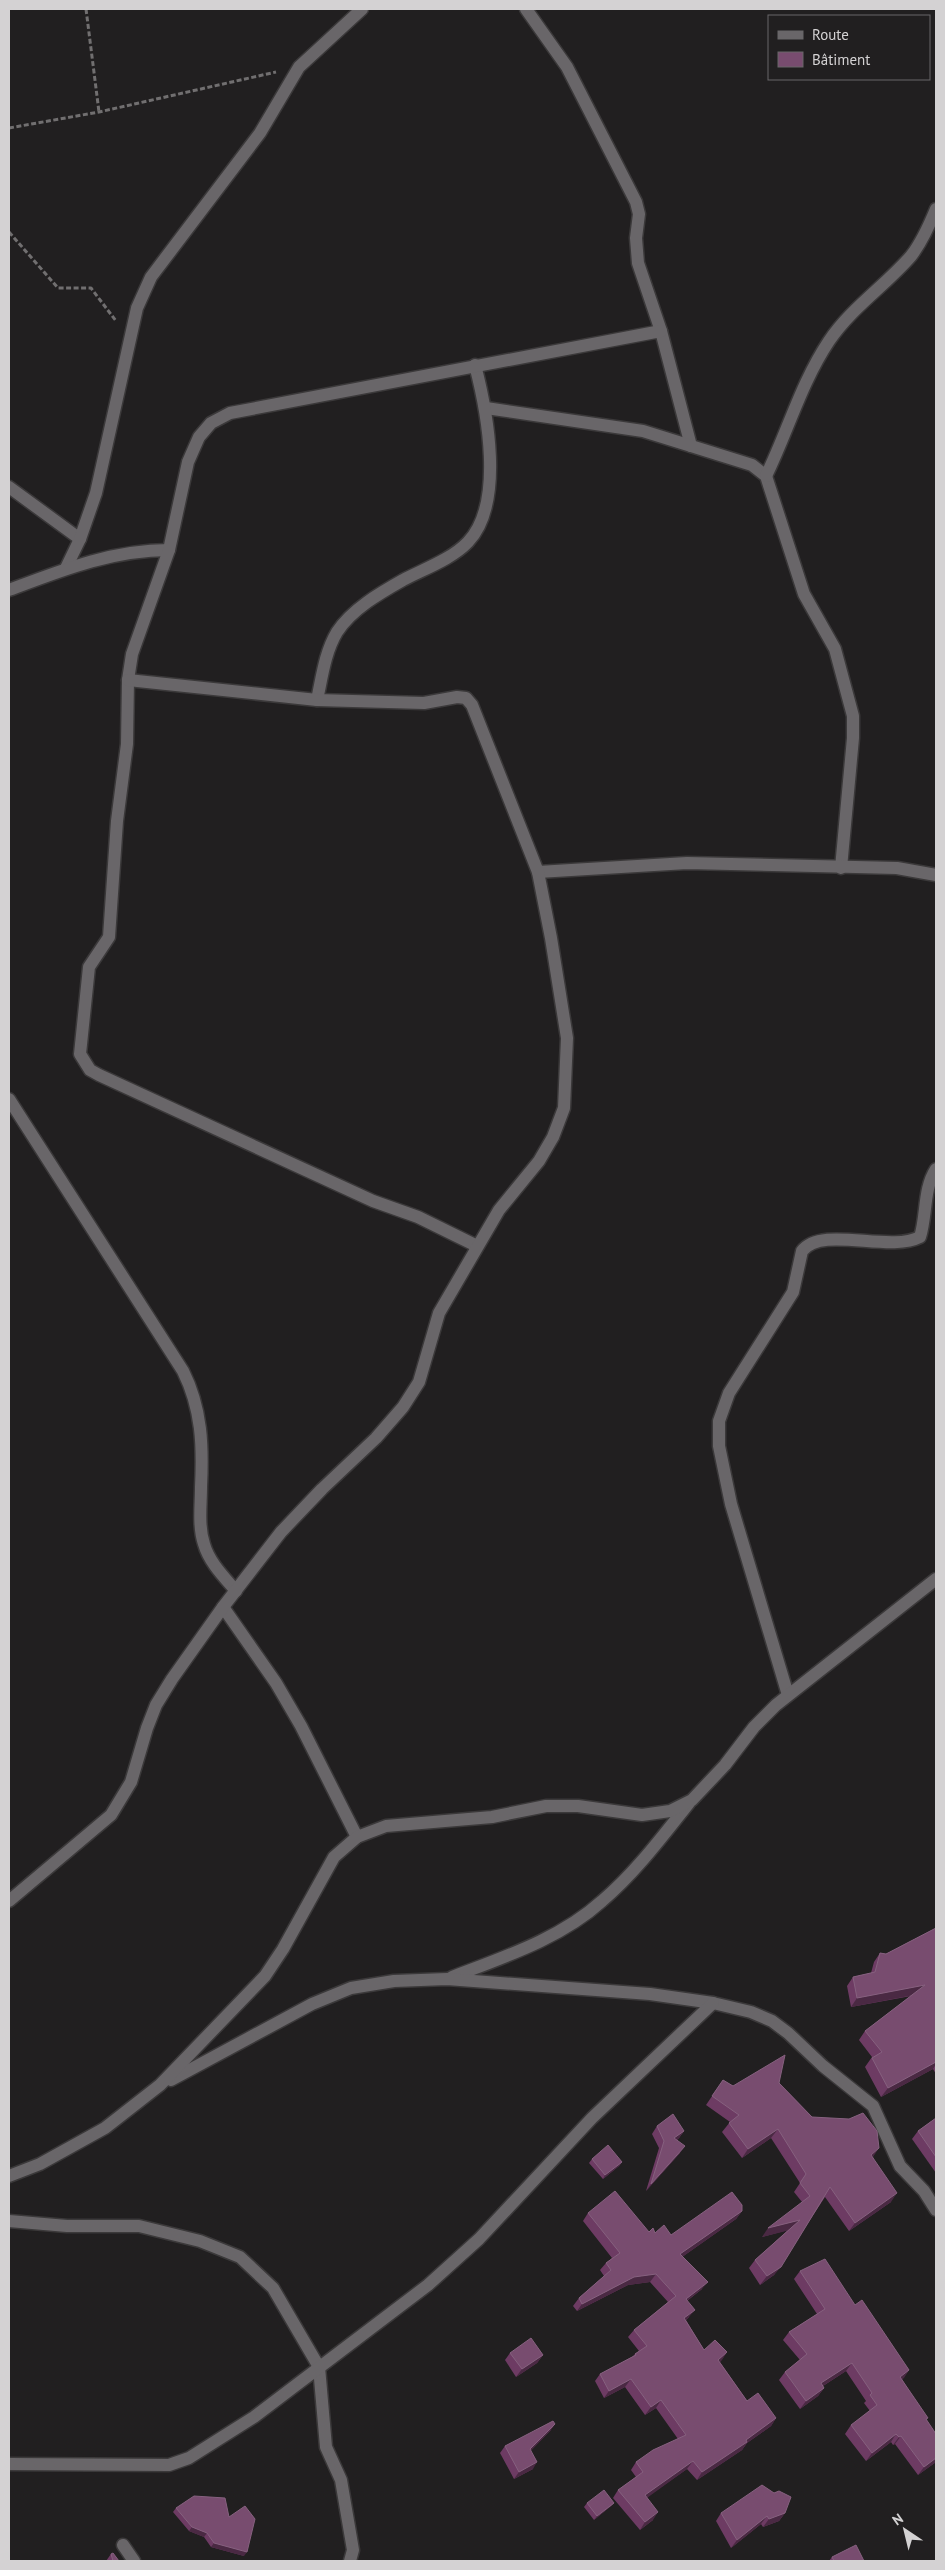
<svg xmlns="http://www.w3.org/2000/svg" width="945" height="2570" font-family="'PT Sans',sans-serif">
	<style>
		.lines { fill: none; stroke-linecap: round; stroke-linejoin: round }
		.street-casing { stroke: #3b393a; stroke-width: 15 }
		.path { stroke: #716f70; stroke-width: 3; stroke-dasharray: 5 2.5; stroke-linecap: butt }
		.street { stroke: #696669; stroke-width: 12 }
		.wall { fill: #6d3b63 }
		.shaded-wall { fill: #4a2943 }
		.building { fill: #784c6f; stroke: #86617f }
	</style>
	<rect width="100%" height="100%" fill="#211f20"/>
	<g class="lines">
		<g class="street-casing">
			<g id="street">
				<path d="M526,9L567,67L636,202L639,214L636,238L638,263L661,331L691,446"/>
				<path d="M486,408L643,431L752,465L766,476L804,594L835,649L853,716V738L841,868"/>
				<path d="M766,476C788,431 801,383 829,341C851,308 885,286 911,256C922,242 929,226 936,209"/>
				<path d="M9,487L80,539"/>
				<path d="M66,568L80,539L96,493L137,308L151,277L260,133L299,67L362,9"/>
				<path d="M9,590C62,570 112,550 169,550"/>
				<path d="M317,700C322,677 325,652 337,632C352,609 380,593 403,580C424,569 452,559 468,542C505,503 487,411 475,365"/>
				<path d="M538,872L687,863L897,868L936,875"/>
				<path d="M9,1099L183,1371C202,1409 203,1446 201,1487C201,1505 198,1526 204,1544C209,1562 224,1577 236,1591"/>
				<path d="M477,1246L418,1217L373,1201L99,1075L90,1070L80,1054L89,967L109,937L117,821L127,744L128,680L132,654L169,550L188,462L199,437L211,423L230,413L661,331"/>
				<path d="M223,1607L276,1683L301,1726L357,1837"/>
				<path d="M788,1695L731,1504L719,1446V1421L729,1393L793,1292L802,1251C822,1225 889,1253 920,1237C927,1215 923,1189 936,1169"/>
				<path d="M9,1901L111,1815L131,1782L147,1728L156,1705L172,1679L223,1607L281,1532L322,1489L376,1438L403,1407L419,1382L439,1313L499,1210L539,1161L553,1137L564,1108L567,1038L551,938L538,872L472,705L466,698L457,697L424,703L317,700L128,680"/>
				<path d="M452,1977C504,1957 560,1939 602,1901C635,1873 662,1837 689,1803"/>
				<path d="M171,2080L312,2004L351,1988L394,1981L447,1979L650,1994L713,2003L751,2012L772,2021L788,2033L823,2066L873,2106L900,2166L924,2191L936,2210"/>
				<path d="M9,2176L40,2164L105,2128L160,2085L265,1976L283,1949L334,1857L357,1837L386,1826L492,1817L546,1806H578L642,1815L670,1811L692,1800L725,1765L754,1727L776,1705L936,1579"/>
				<path d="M9,2221L67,2226H139L200,2241L240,2257L273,2288L319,2367L326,2447L341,2480L353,2550L350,2561"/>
				<path d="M9,2464L169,2465L189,2458L254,2417L428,2285L479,2239L592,2118L713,2003"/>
				<path d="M123,2545L134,2561"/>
			</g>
		</g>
		<g class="path">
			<path d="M86,9L99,112"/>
			<path d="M9,128L99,112L276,72"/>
			<path d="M9,232L58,288H91L116,321"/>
		</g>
		<use href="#street" class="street"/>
	</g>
	<g class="wall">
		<path d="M936,1928V2074L933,2069L881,2097L865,2067L872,2057L859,2040L865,2031L911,1996L851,2007L847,1986L853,1977L871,1973L874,1962L880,1953L886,1954Z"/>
		<path d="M723,2080L733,2086L779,2083L812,2117L873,2157L891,2202L849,2231L825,2197L774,2275L760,2285L749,2268L755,2260L788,2230L762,2237L802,2202L794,2192L800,2183L771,2138L742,2158L722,2132L730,2122L706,2105Z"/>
		<path d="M936,2118V2173L912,2139L918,2131Z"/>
		<path d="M657,2126L684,2131L679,2138L677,2140L680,2153L646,2191L659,2148L652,2134Z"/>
		<path d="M592,2159L622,2162L619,2166L603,2179L589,2163Z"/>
		<path d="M742,2211L736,2219L682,2257L702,2289L687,2301L689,2317L686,2320L704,2350L727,2352L720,2362L747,2401L776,2418L771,2426L747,2443L742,2450L697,2480L687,2469L647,2497L653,2520L640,2530L613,2498L618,2490L636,2477L631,2470L636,2462L678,2439L656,2408L645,2415L625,2387L604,2398L595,2381L600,2374L632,2357L635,2354L639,2351L628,2337L634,2330L668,2302L650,2282L628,2285L577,2311L573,2306L579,2298L604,2276L600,2270L606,2263L612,2258L583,2221L588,2213L649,2232L671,2235Z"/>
		<path d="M800,2271L855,2305L909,2370L902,2379L926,2420L936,2434V2462L918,2475L895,2444L893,2445L891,2442L866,2461L845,2434L851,2425L870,2411L864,2403L866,2401L846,2371L823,2386L824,2388L818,2396L800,2409L779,2380L785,2372L800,2360L783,2340L789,2332L817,2314L794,2279Z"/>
		<path d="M510,2353L543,2355L537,2363L516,2377L505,2360Z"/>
		<path d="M555,2424L550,2431L531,2450L533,2469L514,2479L500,2453L505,2446Z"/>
		<path d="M587,2503H614L611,2506L594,2520L584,2507Z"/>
		<path d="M176,2508L229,2517L244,2556L211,2547L204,2537L189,2531L173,2512Z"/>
		<path d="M721,2513H785L779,2521L763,2527L761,2524L731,2548L716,2521Z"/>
		<path d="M111,2554L119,2561H106Z"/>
		<path d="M832,2557L864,2561H829Z"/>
	</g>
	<g class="shaded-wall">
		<path d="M925,1985L919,1994L851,2007L857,1998Z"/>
		<path d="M936,2062V2064L933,2069L881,2097L888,2088Z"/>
		<path d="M778,2129L771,2138L742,2158L748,2149Z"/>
		<path d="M684,2131L679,2138L669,2145L674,2138Z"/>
		<path d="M685,2146L680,2153L646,2191L651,2184Z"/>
		<path d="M879,2148L873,2157L871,2155Z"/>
		<path d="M622,2162L619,2166L603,2179L605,2175Z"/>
		<path d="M897,2193L891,2202L849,2231L855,2223Z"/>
		<path d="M742,2211L736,2219L675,2262L680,2254Z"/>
		<path d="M800,2220L794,2229L762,2237L768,2228Z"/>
		<path d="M781,2267L774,2275L760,2285L767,2276Z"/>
		<path d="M656,2274L650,2282L628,2285L577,2311L582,2304L634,2277Z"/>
		<path d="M708,2282L702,2289L680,2306L686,2299Z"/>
		<path d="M695,2310L689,2317L679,2326L684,2318Z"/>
		<path d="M727,2352L722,2360L713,2368L718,2360Z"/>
		<path d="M543,2355L537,2363L516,2377L522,2369Z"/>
		<path d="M852,2363L846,2371L815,2391L821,2383Z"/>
		<path d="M909,2370L904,2378L895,2385L900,2377Z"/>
		<path d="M631,2379L625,2387L604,2398L609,2391Z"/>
		<path d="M824,2388L818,2396L800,2409L806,2401Z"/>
		<path d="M661,2400L656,2408L645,2415L651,2407Z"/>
		<path d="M776,2418L771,2426L747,2443L742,2450L697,2480L702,2472Z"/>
		<path d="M555,2424L550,2431L526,2456L530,2449Z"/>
		<path d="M896,2434L891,2442L866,2461L872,2453Z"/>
		<path d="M901,2436L895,2444L893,2445L899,2437Z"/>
		<path d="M936,2458V2462L918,2475L924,2467Z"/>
		<path d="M693,2461L687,2469L640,2503L645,2495Z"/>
		<path d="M537,2462L533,2469L514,2479L519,2472Z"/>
		<path d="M614,2503L611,2506L594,2520L597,2516Z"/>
		<path d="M658,2512L653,2520L640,2530L645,2522Z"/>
		<path d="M785,2513L779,2521L763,2527L769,2519Z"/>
		<path d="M767,2516L761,2524L731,2548L737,2540Z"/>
		<path d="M192,2527L207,2533L204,2537L189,2531Z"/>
		<path d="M214,2543L247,2552L244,2556L211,2547Z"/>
	</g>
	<g class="building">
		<path d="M936,1928V2062L888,2088L872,2058L882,2052L865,2031L925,1985L857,1998L853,1977L875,1972L880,1953L886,1954Z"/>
		<path d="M785,2055L779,2083L812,2117L849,2119L863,2113L877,2131L879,2148L871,2155L897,2193L855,2223L830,2187L781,2267L767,2276L755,2260L800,2220L768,2228L810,2196L800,2183L806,2174L778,2129L748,2149L729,2123L739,2115L712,2096L723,2080L733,2086Z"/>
		<path d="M673,2114L684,2131L674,2138L685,2146L651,2184L664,2141L657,2126Z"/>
		<path d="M936,2118V2157L918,2131Z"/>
		<path d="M608,2145L622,2162L605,2175L592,2159Z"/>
		<path d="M615,2191L649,2232L653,2228L655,2233L664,2225L671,2235L732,2192L742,2205V2211L680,2254L708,2282L686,2299L695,2310L684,2318L704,2350L715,2340L727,2352L718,2360L747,2401L758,2393L776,2418L746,2440L747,2442L702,2472L693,2461L645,2495L658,2512L645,2522L618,2490L643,2472L636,2462L653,2450L686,2435L661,2400L651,2407L631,2379L609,2391L600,2374L636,2355L635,2354L647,2346L634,2330L676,2296L656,2274L634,2277L582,2304L579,2298L611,2270L606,2263L620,2253L588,2213Z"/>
		<path d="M825,2259L855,2305L862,2300L909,2370L900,2377L928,2418L926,2419L936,2434V2458L924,2467L901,2436L899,2437L896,2434L872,2453L851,2425L877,2405L870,2395L872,2393L852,2363L821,2383L824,2388L806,2401L785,2372L807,2354L789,2332L825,2309L800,2271Z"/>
		<path d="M531,2338L543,2355L522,2369L510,2353Z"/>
		<path d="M553,2421L555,2424L530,2449L537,2462L519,2472L505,2446Z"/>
		<path d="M762,2485L774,2493L779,2491L791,2497L785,2513L769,2519L767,2516L737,2540L721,2513Z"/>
		<path d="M604,2490L614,2503L597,2516L587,2503Z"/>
		<path d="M194,2496L225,2498L229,2517L245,2506L255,2519L247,2552L214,2543L207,2533L192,2527L176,2508Z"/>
		<path d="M856,2545L864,2561H834L832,2557Z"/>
		<path d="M113,2553L119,2561H113L111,2554Z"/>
	</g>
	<rect width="945" height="2570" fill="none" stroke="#d4d2d3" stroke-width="20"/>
	<rect x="768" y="15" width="162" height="65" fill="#211f20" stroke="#696768"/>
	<rect x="778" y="31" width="25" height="8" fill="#696669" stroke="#696768"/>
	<text x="812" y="40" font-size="15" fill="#d4d2d3">Route</text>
	<rect x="778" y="52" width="25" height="15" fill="#784c6f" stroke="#696768"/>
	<text x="812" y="65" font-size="15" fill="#d4d2d3">Bâtiment</text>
	<g transform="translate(905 2530) rotate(325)" stroke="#211f20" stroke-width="4" paint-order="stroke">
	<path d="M0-4L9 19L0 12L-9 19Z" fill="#d4d2d3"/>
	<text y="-8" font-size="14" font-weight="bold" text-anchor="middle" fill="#d4d2d3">N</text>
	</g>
</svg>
